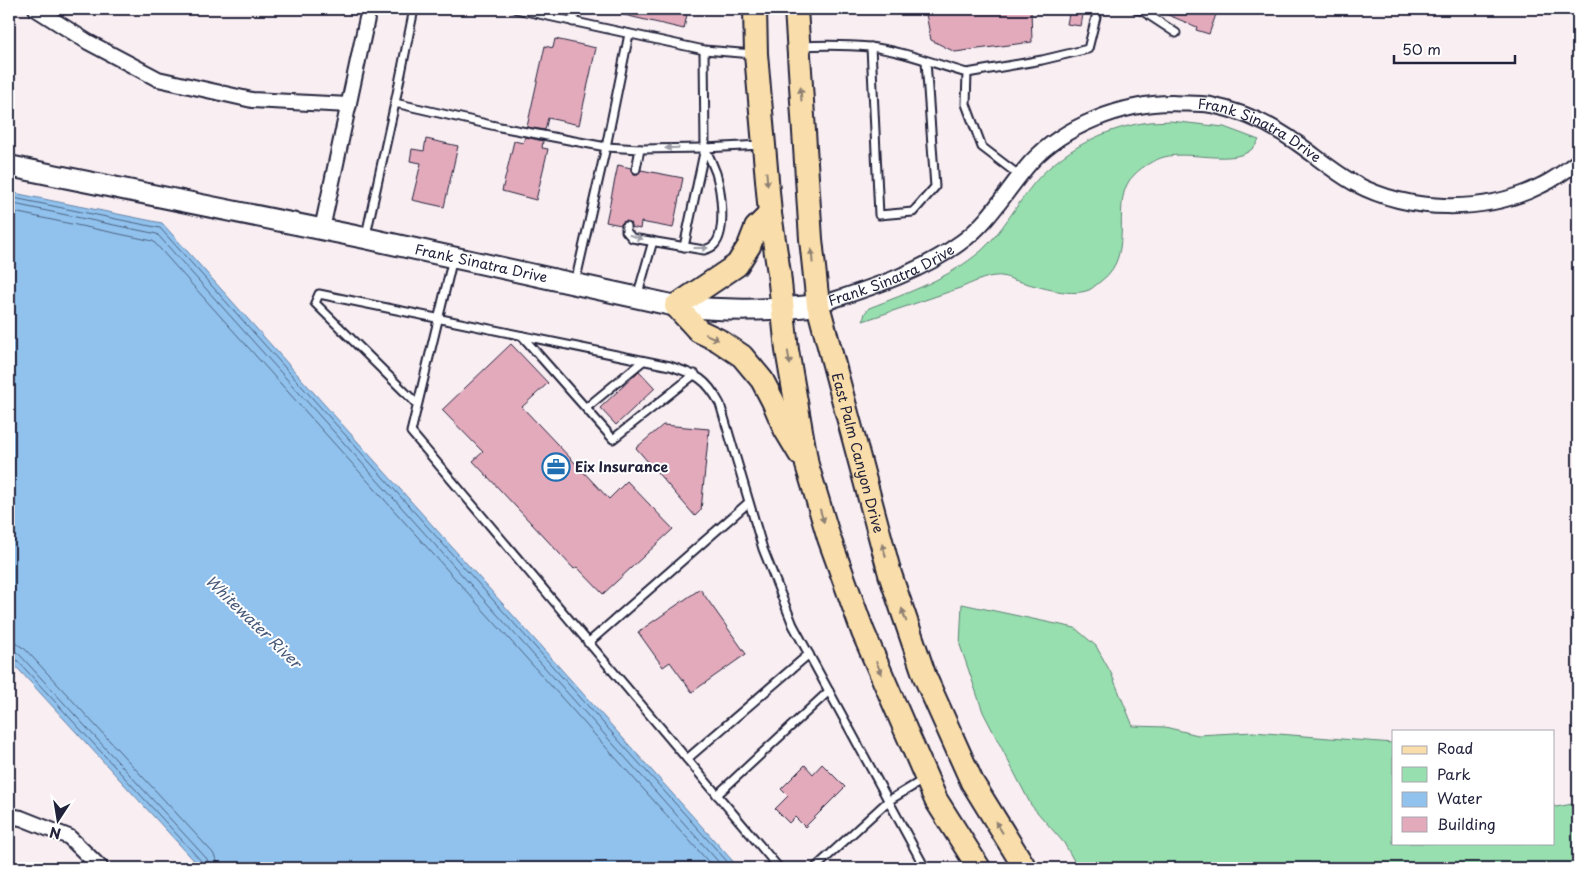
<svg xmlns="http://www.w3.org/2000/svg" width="1587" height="877" font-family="'Playpen Sans',sans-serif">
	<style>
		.green { fill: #97dfae; stroke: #5c8074 }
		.water { fill: #90c2ed; stroke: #6482a6 }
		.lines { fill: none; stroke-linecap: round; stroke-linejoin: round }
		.shore { stroke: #4e6282; stroke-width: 1 }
		.building { fill: #e3aabc; stroke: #22223b }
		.service-casing { stroke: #22223b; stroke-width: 11 }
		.minor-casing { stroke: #22223b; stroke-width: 18 }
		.secondary-casing { stroke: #22223b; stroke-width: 24 }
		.primary-casing { stroke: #22223b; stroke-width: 26 }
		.service { stroke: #fff; stroke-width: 7 }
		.minor { stroke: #fff; stroke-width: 14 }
		.secondary { stroke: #fff; stroke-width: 20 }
		.primary { stroke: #f9deab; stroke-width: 22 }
		.oneway { fill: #8e8073 }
		.oneway2 { fill: #9c9ca7 }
		.labels { text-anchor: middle; stroke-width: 4; stroke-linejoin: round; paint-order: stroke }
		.street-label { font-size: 14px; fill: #22223b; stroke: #fff }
		.poi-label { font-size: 14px; font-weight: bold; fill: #22223b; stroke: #fff; text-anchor: start }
		.water-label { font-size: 15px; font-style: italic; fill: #485a79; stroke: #fff }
	</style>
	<rect width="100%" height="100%" fill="#f9eef2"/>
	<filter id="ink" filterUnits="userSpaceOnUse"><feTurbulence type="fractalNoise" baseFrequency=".02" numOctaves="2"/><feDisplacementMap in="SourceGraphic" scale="10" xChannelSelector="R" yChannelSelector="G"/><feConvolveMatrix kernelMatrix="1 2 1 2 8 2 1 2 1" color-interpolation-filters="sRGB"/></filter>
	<g filter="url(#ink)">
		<g class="green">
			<path d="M1170,121L1224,127L1259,140C1244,171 1193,149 1164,157C1154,160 1143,166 1135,174C1106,200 1139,253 1101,281C1097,284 1093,288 1089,290C1069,298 1034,285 1014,280C1009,278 1002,275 996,276C986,276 970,284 960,288C928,299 896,310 863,321L865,313L869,308C908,293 949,278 981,251C1003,231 1016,205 1035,182C1062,151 1103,129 1143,123C1152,121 1161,122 1170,121Z"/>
			<path d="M962,604L1075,628L1096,646L1111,673L1133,726L1165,727L1198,735L1253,732L1393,743V843H1553V805L1556,807L1578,803V868H1078L1064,843L1031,805L983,712L960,645Z"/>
		</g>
		<path class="water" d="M9,192L162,223L739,868H201L9,659Z"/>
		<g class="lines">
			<g class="shore">
				<path d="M9,197L160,228L733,868"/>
				<path d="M9,203L157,234L724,868"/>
				<path d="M9,211L153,241L714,868"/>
				<path d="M9,643L17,644L25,649L213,853L217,861L218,868"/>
				<path d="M9,650L15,651L19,654L207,859L210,868"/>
				<path d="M9,657L15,658L203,863L204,868"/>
			</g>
		</g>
		<g class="building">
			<path d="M621,9H688L684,29L620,14Z"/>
			<path d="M925,9H1031L1032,42L955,52L931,40Z"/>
			<path d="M1070,9H1084L1081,26L1067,24Z"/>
			<path d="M1154,9H1218L1209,34L1196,30L1197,27Z"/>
			<path d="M555,39L596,48L579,125L548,118L545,130L527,127L545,46L553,48Z"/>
			<path d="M525,137L543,141L542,148L548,149L536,200L502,191L514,141L523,143Z"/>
			<path d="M426,139L458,146L444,207L412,200L421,163L410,161L412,149L424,151Z"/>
			<path d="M618,165L631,168V171L634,174H638L641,170L683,178L673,228L641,222L640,229L631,227L630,223L626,221L623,222L621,225L606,222Z"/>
			<path d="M511,344L548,383L522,407L609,499L627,481L673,529L603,594L577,567L574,569L473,461L483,452L442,410Z"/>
			<path d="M639,371L655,388L616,425L600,408Z"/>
			<path d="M663,425L709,429L701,510L695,516L636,448Z"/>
			<path d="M700,589L746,654L692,692L670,662L663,667L638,632Z"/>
			<path d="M822,764L845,787L805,827L795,817L789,823L775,809L788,796L781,789L805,765L813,774Z"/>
		</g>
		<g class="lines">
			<g class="service-casing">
				<g id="service">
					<path d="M516,9L704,50L753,54"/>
					<path d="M1136,9L1141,10L1176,33"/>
					<path d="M573,22L576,9"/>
					<path d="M800,46C823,45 847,45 870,47C903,51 935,64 967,73L966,104L982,147L1020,176"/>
					<path d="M871,47L879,215L913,212L935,187L926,61"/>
					<path d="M704,50L705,148L761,145"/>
					<path d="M967,73L1042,60L1088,49L1098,9"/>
					<path d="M395,103L414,9"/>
					<path d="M636,169L640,149"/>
					<path d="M626,226V231L632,238L704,250C707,249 711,248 714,245C727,232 721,190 716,173C713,165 709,156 705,148"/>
					<path d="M366,235L395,103L500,127L606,147L640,149L705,148"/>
					<path d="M684,247L705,148"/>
					<path d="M453,258L411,432L779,868"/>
					<path d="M575,283L606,147L629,34"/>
					<path d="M637,297L653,241"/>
					<path d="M522,336L613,439L695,374"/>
					<path d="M417,404L315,303L319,294L670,366C697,375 706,378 720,404L763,549L793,625L925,868"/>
					<path d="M586,408L643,361"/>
					<path d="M588,643L748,503"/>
					<path d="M687,759L809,654"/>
					<path d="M717,795L829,691"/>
					<path d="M815,868L888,801L923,780"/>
				</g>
			</g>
			<g class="minor-casing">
				<g id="minor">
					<path d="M36,9L88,42L158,79L252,100L349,105"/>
					<path d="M322,229L369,9"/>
					<path id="s1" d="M818,305C866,289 918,274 960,243C990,222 1007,189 1031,162C1064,126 1123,103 1172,103C1184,104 1198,103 1211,105C1241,111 1272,125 1297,143C1316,156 1334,172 1354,183C1410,213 1486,214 1542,185C1555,179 1567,170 1578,161"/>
					<path d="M9,816L21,818L69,837L101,868"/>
				</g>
			</g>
			<g class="secondary-casing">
				<g id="secondary">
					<path id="s2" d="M9,166L365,238L676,306C726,311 767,311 818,305"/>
				</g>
			</g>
			<g class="primary-casing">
				<g id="primary">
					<path d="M755,9L756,54L770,214L779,273L787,350L807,465L829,538L863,632L936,800L979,868"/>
					<path id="s3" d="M796,9L811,239L818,305L890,574L925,677L972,782L1025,868"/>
					<path d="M770,214L756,228L749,246L737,265L676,306L699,331L718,340L742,356L762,380L773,401L785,429L800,454"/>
				</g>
			</g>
			<use href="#service" class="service"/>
			<use href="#minor" class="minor"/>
			<use href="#secondary" class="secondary"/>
			<use href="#primary" class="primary"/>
		</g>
		<defs><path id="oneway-solid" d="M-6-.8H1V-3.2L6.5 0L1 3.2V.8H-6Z" transform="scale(1.25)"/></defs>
		<g class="oneway">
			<use href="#oneway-solid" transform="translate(801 94) rotate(-94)"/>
			<use href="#oneway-solid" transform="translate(767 179) rotate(85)"/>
			<use href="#oneway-solid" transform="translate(812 256) rotate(-95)"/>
			<use href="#oneway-solid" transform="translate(712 337) rotate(25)"/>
			<use href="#oneway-solid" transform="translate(789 358) rotate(80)"/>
			<use href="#oneway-solid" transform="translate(822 516) rotate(73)"/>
			<use href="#oneway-solid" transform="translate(884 550) rotate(-105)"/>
			<use href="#oneway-solid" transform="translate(904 615) rotate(-109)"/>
			<use href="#oneway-solid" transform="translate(879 668) rotate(67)"/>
			<use href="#oneway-solid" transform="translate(999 827) rotate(-122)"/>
		</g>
		<g class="oneway2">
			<use href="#oneway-solid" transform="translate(672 148) rotate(179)"/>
			<use href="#oneway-solid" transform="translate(636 237) rotate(17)"/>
			<use href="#oneway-solid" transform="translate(701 248)"/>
		</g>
	</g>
	<defs>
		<g id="office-ring" transform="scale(1.4375)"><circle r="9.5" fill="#fff" stroke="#1f6fb2" stroke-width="1.5"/><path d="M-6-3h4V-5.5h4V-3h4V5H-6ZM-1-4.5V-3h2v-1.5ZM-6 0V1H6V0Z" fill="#1f6fb2"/></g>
	</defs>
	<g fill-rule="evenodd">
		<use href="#office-ring" x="556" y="467"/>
	</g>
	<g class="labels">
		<g class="street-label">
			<text dy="5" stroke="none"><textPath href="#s1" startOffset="514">Frank Sinatra Drive</textPath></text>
			<text dy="5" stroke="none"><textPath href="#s2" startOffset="482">Frank Sinatra Drive</textPath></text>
			<text dy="5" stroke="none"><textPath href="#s1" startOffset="79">Frank Sinatra Drive</textPath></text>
			<text dy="5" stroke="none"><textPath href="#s3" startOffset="450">East Palm Canyon Drive</textPath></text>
		</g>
		<g class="poi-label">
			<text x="575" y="472">Eix Insurance</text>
		</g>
		<g class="water-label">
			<text transform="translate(253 622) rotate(44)" y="5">Whitewater River</text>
		</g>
	</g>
	<rect width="1587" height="877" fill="none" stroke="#fff" stroke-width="30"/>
	<rect x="15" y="15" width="1557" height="847" fill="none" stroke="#22223b" stroke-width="2" filter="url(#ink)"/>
	<rect x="1392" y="730" width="162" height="115" fill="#ffffff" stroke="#a7a7b1"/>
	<rect x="1402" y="746" width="25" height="8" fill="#f9deab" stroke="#a7a7b1"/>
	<text x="1437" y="754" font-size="15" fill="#22223b">Road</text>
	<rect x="1402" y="767" width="25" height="15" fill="#97dfae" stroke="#a7a7b1"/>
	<text x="1437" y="780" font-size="15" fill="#22223b">Park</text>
	<rect x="1402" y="792" width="25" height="15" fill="#90c2ed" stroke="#a7a7b1"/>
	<text x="1437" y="804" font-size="15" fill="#22223b">Water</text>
	<rect x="1402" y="817" width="25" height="15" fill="#e3aabc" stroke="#a7a7b1"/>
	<text x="1437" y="830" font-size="15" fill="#22223b">Building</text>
	<g transform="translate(58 820) rotate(192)" stroke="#ffffff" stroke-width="4" paint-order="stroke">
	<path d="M0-4L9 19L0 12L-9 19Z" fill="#22223b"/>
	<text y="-8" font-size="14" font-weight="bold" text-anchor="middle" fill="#22223b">N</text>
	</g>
	<path d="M1394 55v8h121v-8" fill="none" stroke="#22223b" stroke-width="2.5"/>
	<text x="1402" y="55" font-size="15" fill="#22223b" stroke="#ffffff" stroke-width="4" paint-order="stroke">50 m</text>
</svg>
